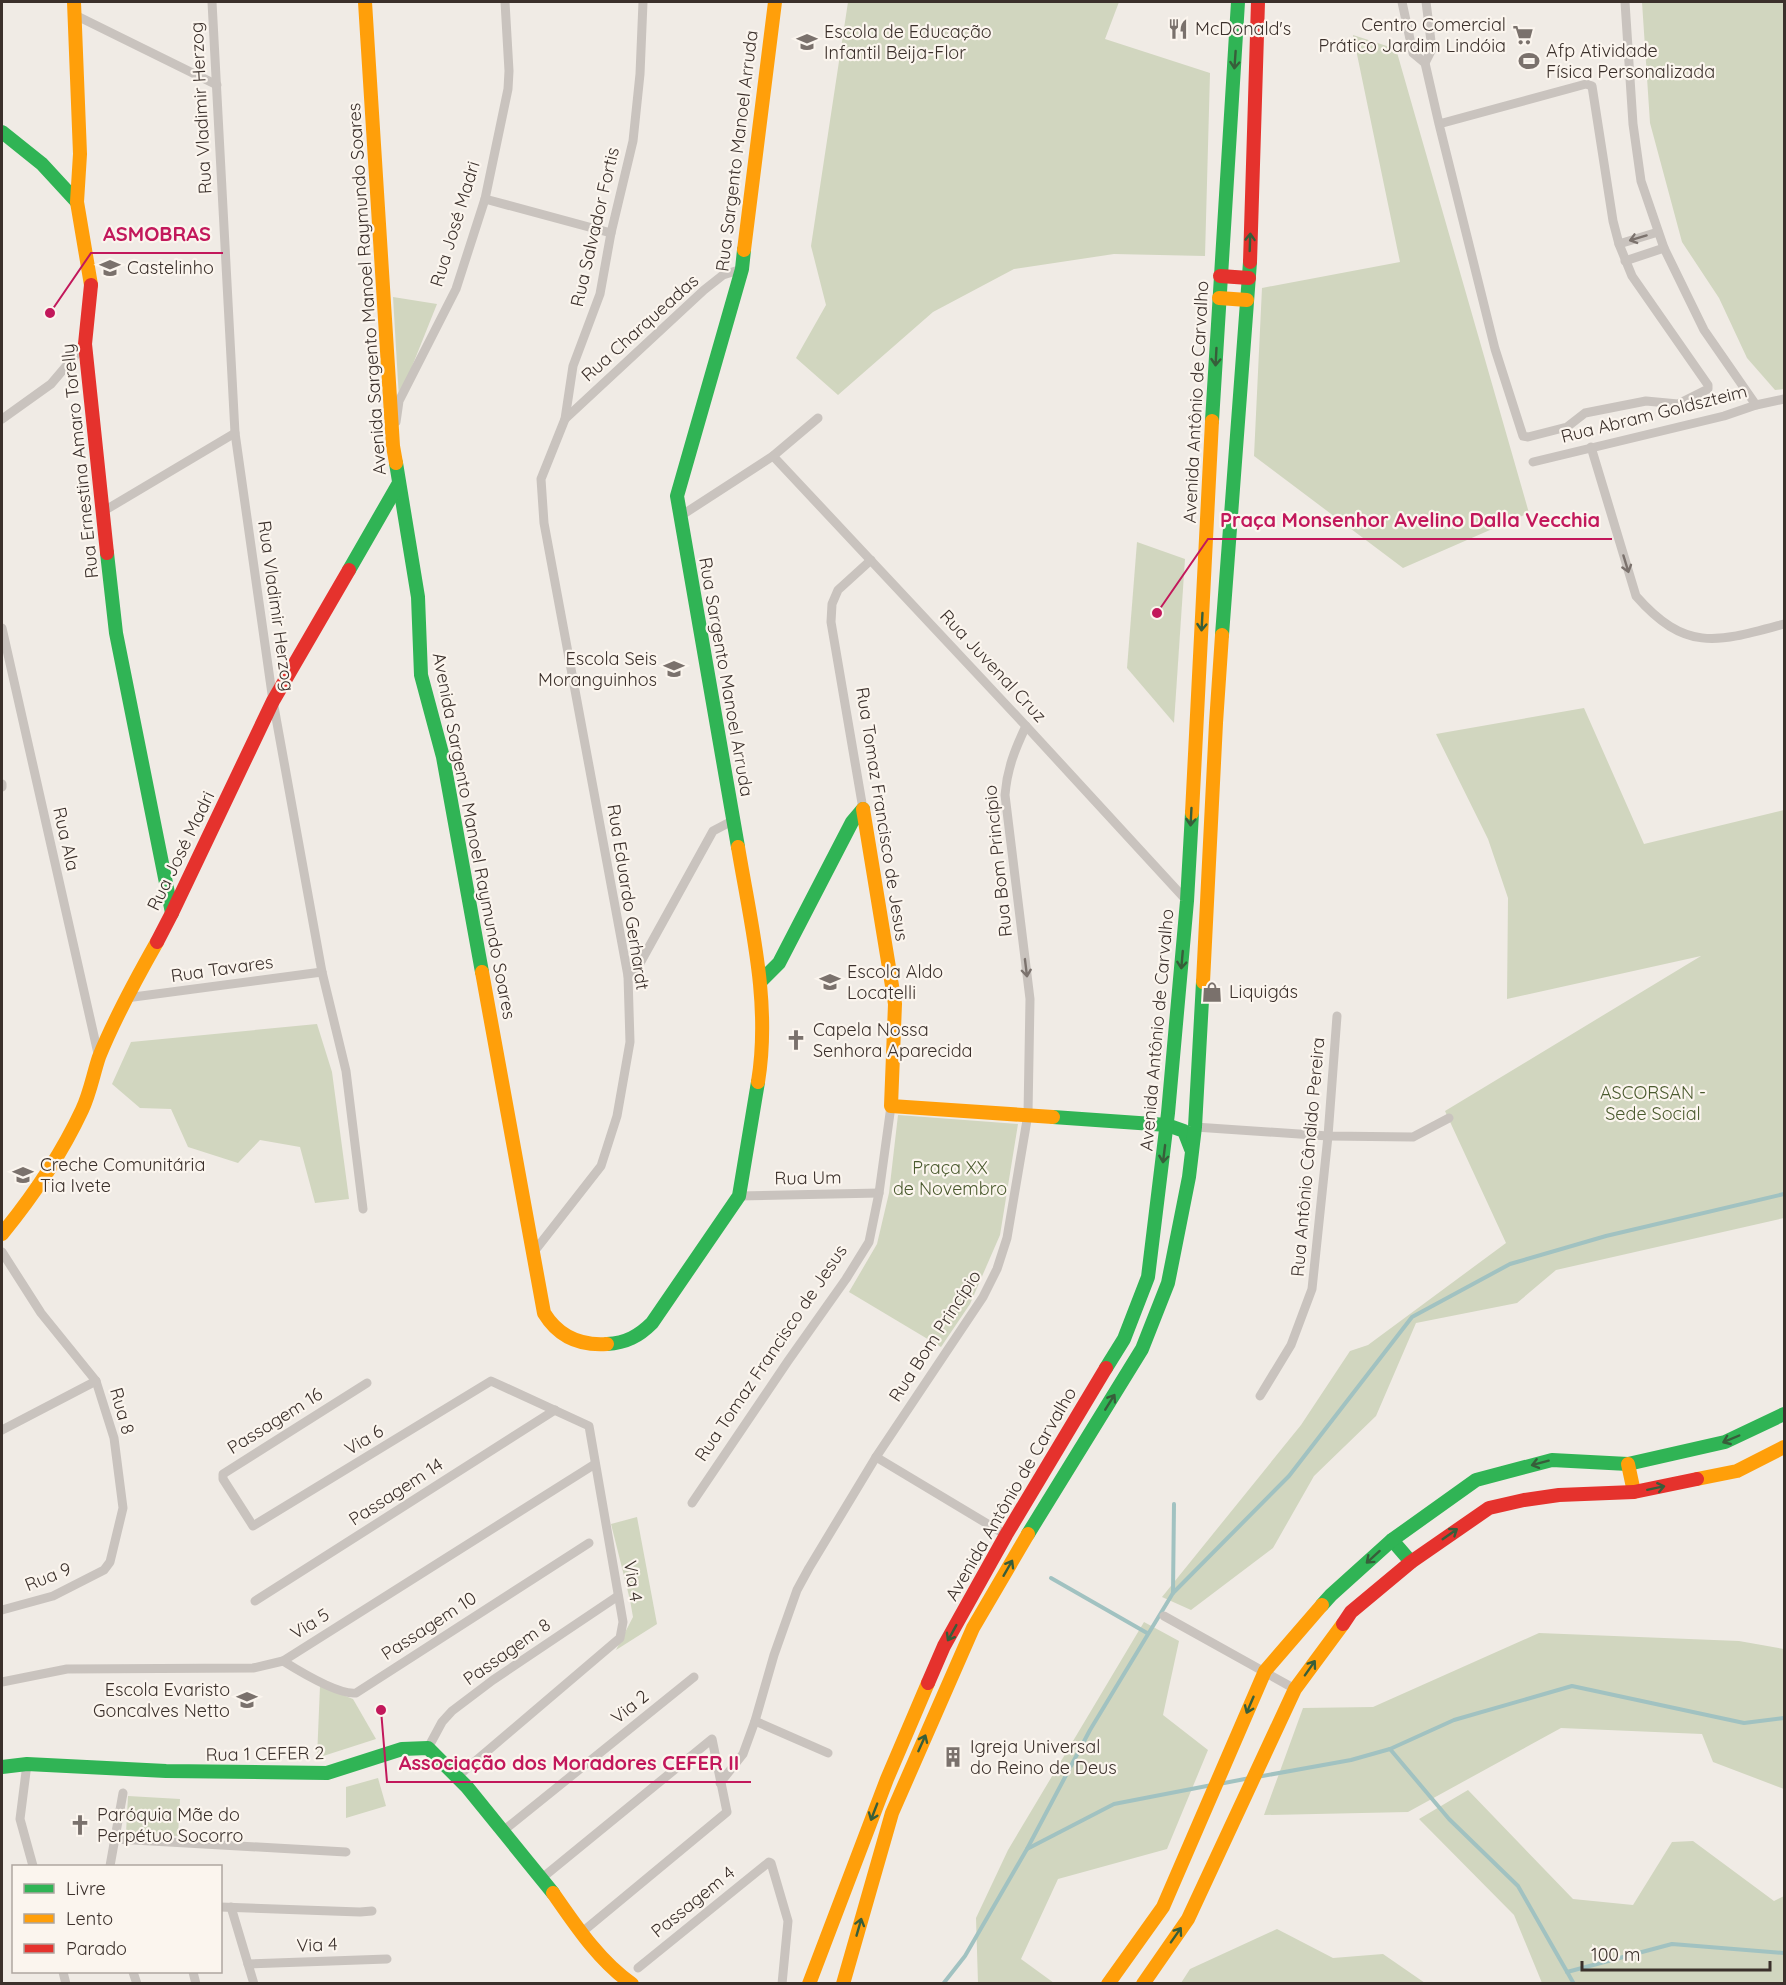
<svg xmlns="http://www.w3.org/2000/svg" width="1786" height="1985" font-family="Quicksand,sans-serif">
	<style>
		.green { fill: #d1d6bf }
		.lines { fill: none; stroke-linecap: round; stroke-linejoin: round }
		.stream { stroke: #a1c2c1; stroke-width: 4 }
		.street { stroke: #c9c3be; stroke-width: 9 }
		.fast { stroke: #30b455; stroke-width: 14 }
		.slow { stroke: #ff9f0a; stroke-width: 14 }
		.jam { stroke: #e5322d; stroke-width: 14 }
		.oneway { stroke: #375e3a }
		.oneway2 { stroke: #7b726d }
		.labels { text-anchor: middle; stroke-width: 4.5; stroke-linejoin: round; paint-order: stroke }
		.poi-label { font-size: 18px; fill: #3b302b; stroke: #fbf5ee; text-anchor: start }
		.street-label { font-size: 18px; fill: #3b302b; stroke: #fbf5ee }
		.park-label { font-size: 18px; fill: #4a5a2e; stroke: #fbf5ee }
		.leader { fill: none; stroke: #c2185b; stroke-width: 2 }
		.callout-dot { fill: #c2185b; stroke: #fbf5ee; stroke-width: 2 }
		.callout-label { font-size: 20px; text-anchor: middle; font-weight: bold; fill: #c2185b; stroke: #fbf5ee; stroke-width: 4.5; stroke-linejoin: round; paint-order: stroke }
	</style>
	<rect width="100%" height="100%" fill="#f0ebe5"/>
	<g class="green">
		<path d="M848,2H1119L1105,39L1210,73L1205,256L1114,254L1014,269L933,312L838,395L796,358L826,305L811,246Z"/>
		<path d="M1642,2H1784V389L1775,390L1747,358L1719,298L1682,242L1650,123Z"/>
		<path d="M1353,35L1396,49L1529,513L1403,568L1254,456L1262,288L1400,262Z"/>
		<path d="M393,297L437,304L399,399Z"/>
		<path d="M1137,542L1185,559L1174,723L1127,668Z"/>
		<path d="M1584,708L1644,844L1784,810V1218L1556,1270L1517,1303L1416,1323L1376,1416L1314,1476L1273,1548L1191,1610L1162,1597L1301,1425L1350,1351L1368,1345L1506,1243L1445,1111L1701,956L1507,999L1508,898L1488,839L1436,734Z"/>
		<path d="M317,1024L332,1072L349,1199L315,1203L300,1147L260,1140L238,1163L188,1147L171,1109L140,1108L112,1084L131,1042Z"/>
		<path d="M898,1115L1018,1124L1000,1235L970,1304L941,1347L849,1292L877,1244L889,1193Z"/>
		<path d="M637,1517L657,1624L616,1650L633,1617L630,1600L611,1524Z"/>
		<path d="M1144,1622L1179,1641L1163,1715L1208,1750L1167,1849L1058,1879L1021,1959L1054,1983H978L976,1918L1008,1850Z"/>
		<path d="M1539,1633L1739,1641L1784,1649V1789L1713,1762L1702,1734L1561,1728L1408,1812L1264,1815L1303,1708L1373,1707Z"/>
		<path d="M320,1686L353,1699L376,1739L317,1758Z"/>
		<path d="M378,1778L386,1806L346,1818V1787Z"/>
		<path d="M1468,1790L1573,1899L1633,1905L1672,1842L1693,1841L1774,1901L1784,1896V1983H1542L1514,1915L1419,1819Z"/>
		<path d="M128,1796L180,1799L178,1836L126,1833Z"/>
		<path d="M1277,1929L1333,1958L1383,1954L1425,1983H1181L1190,1969Z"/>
	</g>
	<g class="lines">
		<g class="stream">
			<path d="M1051,1578L1147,1633"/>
			<path d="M1173,1593L1174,1504"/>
			<path d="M1390,1749L1449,1819L1518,1886L1574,1984"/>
			<path d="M1257,1777L1351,1760L1390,1749L1454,1720L1572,1686L1744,1723L1784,1718"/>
			<path d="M1219,1784L1250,1778"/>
			<path d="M1027,1849L1090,1730L1173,1593L1289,1476L1412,1317L1510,1264L1606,1236L1784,1194"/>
			<path d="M1567,1972L1672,1944L1784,1953"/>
			<path d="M943,1984L965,1956L1027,1849L1114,1804L1212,1785"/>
		</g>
		<g class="street">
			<path d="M212,2L235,433L273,701L322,972L346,1071L363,1209"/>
			<path d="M1402,2L1413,53L1425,63L1432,49L1426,2"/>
			<path d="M1625,2L1633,124L1641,181L1664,248L1704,330L1756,405"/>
			<path d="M75,15L217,85"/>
			<path d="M1425,63L1439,124L1586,84L1592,86L1613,221L1619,244L1632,276L1708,385V389L1678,404L1646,401L1585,413L1567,427L1528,437L1523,436L1495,349L1439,124"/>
			<path d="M485,199L611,233"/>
			<path d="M1619,244L1658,232"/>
			<path d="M1625,261L1664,248"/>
			<path d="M2,419L51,384L85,344"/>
			<path d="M565,419L704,290L723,275L742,269"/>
			<path d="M396,422L399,401L456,289L485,199L508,89L509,71L505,2"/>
			<path d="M1591,447L1636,596C1686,653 1718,642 1784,624"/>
			<path d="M773,456L1026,726L1187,901"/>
			<path d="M1533,462L1724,416L1756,405L1784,399"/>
			<path d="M102,512L235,433"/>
			<path d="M679,517L773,456L818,418"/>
			<path d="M2,628L99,1058"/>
			<path d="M2,784V787"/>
			<path d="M863,809L831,622L832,604L838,590L871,560"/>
			<path d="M628,976L639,965L713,831L732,821"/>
			<path d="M126,998L322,972"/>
			<path d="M1195,1127L1328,1136L1413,1137L1449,1118"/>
			<path d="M739,1196L879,1193"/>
			<path d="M2,1252L41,1313L96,1381L114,1438L123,1508L110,1562L104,1570L53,1596L2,1610"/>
			<path d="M533,1253L601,1166L617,1116L630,1042L628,976L544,523L541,479L565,419L573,366L600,294L611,233L633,141L640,74L643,2"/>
			<path d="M367,1383L223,1474V1479L253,1526L491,1381L589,1426L623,1622L620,1638L458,1776"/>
			<path d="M1260,1396L1291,1345L1312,1289L1328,1136L1337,1016"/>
			<path d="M2,1430L96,1381"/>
			<path d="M876,1457L1006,1535"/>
			<path d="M692,1503L788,1361L846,1279L869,1242L879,1193L891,1106"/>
			<path d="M255,1601L555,1410"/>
			<path d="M1164,1616L1295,1689"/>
			<path d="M283,1661C299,1671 338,1695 356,1693L589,1543"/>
			<path d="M2,1682L67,1669L253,1668L283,1661L595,1464"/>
			<path d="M755,1721L828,1753"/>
			<path d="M428,1748L442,1722L452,1711L493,1680L618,1596"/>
			<path d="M27,1764L20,1819L33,1866"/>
			<path d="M720,1783L743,1754L755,1721L774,1655L797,1590L809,1568L876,1457L983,1297L997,1269L1007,1238L1028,1114L1030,999L1005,795C1007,769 1015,749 1026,726"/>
			<path d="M503,1831L694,1677"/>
			<path d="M116,1839L346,1852"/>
			<path d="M110,1866L123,1793"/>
			<path d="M542,1878L712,1739L727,1812L581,1933"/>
			<path d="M220,1907L360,1912L372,1911"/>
			<path d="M231,1907L254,1984"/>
			<path d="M248,1964L387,1959"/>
			<path d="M638,1968L769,1862L771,1863L788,1921L782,1984"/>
			<path d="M63,1972L66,1984"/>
			<path d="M133,1972L137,1984"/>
			<path d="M193,1972L196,1984"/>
		</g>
		<g class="fast">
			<path d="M2,132L42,164L77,202"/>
			<path d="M1212,421L1238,2"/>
			<path d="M396,463L418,597L421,675L443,757L482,972"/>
			<path d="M107,553L116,633L172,913"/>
			<path d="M349,570L399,483"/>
			<path d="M1222,635L1250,262"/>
			<path d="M738,847L677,496L742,269L744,250"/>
			<path d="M761,981L779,963L852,822L863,809"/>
			<path d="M1053,1117L1167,1125L1184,1131L1191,1149"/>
			<path d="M607,1344C626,1343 639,1336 652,1323L739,1196L758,1082"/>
			<path d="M1106,1368L1124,1339L1148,1277L1168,1113L1187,901L1192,813"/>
			<path d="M1028,1534L1142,1349L1168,1283L1189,1177L1195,1127L1203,982"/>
			<path d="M1392,1540L1411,1562"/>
			<path d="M1322,1605L1331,1595L1392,1540L1476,1480L1552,1460L1628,1464L1725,1442L1784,1414"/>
			<path d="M2,1767L27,1764L166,1771L327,1773L402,1749L428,1748L467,1787L553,1893"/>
		</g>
		<g class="slow">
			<path d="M74,2L80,154L77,202L91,285"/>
			<path d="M365,2L393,446L396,463"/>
			<path d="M744,250L775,2"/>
			<path d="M1219,298L1247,300"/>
			<path d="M863,809L895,1004L891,1106L1053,1117"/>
			<path d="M1192,813L1212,421"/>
			<path d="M738,847C751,925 771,1003 758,1082"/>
			<path d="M482,972L544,1313C558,1336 579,1346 607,1344"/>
			<path d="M1203,982L1216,723L1222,635"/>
			<path d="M2,1234C33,1196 61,1155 82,1110C90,1093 93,1075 99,1057C115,1017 136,979 157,942"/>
			<path d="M1628,1464L1634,1492"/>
			<path d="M1697,1479L1737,1471L1784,1447"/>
			<path d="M553,1893C576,1926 599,1961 632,1984"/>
			<path d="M809,1984L887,1779L928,1683"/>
			<path d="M843,1984L892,1813L973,1628L1028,1534"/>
			<path d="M1108,1984L1163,1907L1265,1671L1322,1605"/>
			<path d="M1143,1984L1188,1919L1295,1689L1343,1624"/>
		</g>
		<g class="jam">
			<path d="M1250,262L1258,2"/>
			<path d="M1220,276L1249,278"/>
			<path d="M91,285L85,344L107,553"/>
			<path d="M157,942L172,913L273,701L349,570"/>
			<path d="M1343,1624L1351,1612L1411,1562L1489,1508L1524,1500L1559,1495L1634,1492L1697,1479"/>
			<path d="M928,1683L944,1646L1006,1535L1106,1368"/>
		</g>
	</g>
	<defs><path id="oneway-shaft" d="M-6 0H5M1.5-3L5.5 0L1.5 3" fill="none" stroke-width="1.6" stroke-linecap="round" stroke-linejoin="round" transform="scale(1.5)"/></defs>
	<g class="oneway">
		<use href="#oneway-shaft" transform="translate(1235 60) rotate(94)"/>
		<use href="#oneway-shaft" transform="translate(1250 242) rotate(-88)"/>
		<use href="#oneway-shaft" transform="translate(1216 357) rotate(93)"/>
		<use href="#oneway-shaft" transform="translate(1202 622) rotate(93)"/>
		<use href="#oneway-shaft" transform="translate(1191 817) rotate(93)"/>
		<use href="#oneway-shaft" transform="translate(1182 960) rotate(95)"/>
		<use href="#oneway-shaft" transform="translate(1164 1154) rotate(97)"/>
		<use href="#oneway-shaft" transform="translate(1110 1402) rotate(-58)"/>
		<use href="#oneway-shaft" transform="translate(1731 1439) rotate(157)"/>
		<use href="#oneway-shaft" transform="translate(1540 1463) rotate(165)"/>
		<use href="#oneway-shaft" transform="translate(1656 1488) rotate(-12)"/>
		<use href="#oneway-shaft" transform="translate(1450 1534) rotate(-35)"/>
		<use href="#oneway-shaft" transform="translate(1373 1557) rotate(138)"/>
		<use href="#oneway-shaft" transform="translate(1008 1568) rotate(-60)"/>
		<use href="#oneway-shaft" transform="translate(952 1633) rotate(119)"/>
		<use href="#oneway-shaft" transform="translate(1310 1668) rotate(-55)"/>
		<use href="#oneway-shaft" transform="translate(1250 1705) rotate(113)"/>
		<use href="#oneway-shaft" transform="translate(922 1743) rotate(-66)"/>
		<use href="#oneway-shaft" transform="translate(874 1812) rotate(111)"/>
		<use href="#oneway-shaft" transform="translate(859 1927) rotate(-74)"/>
		<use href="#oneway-shaft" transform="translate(1176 1935) rotate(-55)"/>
	</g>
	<g class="oneway2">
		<use href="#oneway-shaft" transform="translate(1638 238) rotate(163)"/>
		<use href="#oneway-shaft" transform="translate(1626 564) rotate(73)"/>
		<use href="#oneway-shaft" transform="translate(1026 968) rotate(83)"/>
	</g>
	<defs>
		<g id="restaurant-bare" transform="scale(1.62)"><path d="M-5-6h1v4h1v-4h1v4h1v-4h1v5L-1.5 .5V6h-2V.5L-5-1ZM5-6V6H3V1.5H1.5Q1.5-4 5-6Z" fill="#7a716c" stroke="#fbf5ee" stroke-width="2.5" paint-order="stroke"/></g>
		<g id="supermarket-bare" transform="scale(1.62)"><path d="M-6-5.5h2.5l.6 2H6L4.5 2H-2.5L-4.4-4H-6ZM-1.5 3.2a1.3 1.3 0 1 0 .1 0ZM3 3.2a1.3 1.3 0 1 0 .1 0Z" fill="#7a716c" stroke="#fbf5ee" stroke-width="2.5" paint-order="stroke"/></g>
		<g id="school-bare" transform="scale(1.62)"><path d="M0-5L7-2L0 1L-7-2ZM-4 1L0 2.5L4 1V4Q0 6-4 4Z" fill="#7a716c" stroke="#fbf5ee" stroke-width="2.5" paint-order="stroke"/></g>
		<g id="stadium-bare" transform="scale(1.62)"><path d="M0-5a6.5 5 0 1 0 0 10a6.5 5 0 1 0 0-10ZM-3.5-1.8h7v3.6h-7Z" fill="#7a716c" stroke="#fbf5ee" stroke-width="2.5" paint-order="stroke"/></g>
		<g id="shop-bare" transform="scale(1.62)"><path d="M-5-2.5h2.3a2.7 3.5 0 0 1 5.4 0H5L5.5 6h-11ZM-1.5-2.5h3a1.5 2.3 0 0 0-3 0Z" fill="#7a716c" stroke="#fbf5ee" stroke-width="2.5" paint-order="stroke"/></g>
		<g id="church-bare" transform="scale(1.62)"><path d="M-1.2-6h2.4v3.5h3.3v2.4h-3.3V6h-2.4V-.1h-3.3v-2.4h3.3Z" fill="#7a716c" stroke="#fbf5ee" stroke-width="2.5" paint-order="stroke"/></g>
		<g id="building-bare" transform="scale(1.62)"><path d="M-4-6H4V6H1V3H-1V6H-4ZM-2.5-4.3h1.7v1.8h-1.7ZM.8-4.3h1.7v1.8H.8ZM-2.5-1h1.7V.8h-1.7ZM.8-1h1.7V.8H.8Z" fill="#7a716c" stroke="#fbf5ee" stroke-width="2.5" paint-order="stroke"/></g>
	</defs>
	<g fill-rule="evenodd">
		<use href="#restaurant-bare" x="1178" y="29"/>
		<use href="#supermarket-bare" x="1523" y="35"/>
		<use href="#school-bare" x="807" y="42"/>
		<use href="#stadium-bare" x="1529" y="61"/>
		<use href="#school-bare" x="110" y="268"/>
		<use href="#school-bare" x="674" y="669"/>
		<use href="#school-bare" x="830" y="982"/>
		<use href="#shop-bare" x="1212" y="992"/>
		<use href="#church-bare" x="796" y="1040"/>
		<use href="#school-bare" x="23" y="1175"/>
		<use href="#school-bare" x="247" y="1700"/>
		<use href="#building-bare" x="953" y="1757"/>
		<use href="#church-bare" x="80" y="1825"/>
	</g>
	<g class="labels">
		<g class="poi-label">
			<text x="1506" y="31" text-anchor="end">Centro Comercial<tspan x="1506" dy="21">Prático Jardim Lindóia</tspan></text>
			<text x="1195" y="35">McDonald's</text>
			<text x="824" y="38">Escola de Educação<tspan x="824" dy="21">Infantil Beija-Flor</tspan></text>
			<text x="1546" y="57">Afp Atividade<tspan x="1546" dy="21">Física Personalizada</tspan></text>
			<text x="127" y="274">Castelinho</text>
			<text x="657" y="665" text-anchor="end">Escola Seis<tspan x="657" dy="21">Moranguinhos</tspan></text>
			<text x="847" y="978">Escola Aldo<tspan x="847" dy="21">Locatelli</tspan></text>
			<text x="1229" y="998">Liquigás</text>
			<text x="813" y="1036">Capela Nossa<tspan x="813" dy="21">Senhora Aparecida</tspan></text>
			<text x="40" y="1171">Creche Comunitária<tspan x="40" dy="21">Tia Ivete</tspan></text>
			<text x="230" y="1696" text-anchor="end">Escola Evaristo<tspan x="230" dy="21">Goncalves Netto</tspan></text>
			<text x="970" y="1753">Igreja Universal<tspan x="970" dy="21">do Reino de Deus</tspan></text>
			<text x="97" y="1821">Paróquia Mãe do<tspan x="97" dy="21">Perpétuo Socorro</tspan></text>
		</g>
		<g class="street-label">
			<text transform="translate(201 108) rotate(-93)" y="6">Rua Vladimir Herzog</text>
			<text transform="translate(737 151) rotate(-83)" y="6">Rua Sargento Manoel Arruda</text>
			<text transform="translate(455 224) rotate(-73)" y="6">Rua José Madri</text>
			<text transform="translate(595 227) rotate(-77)" y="6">Rua Salvador Fortis</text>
			<text transform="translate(367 289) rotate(-94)" y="6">Avenida Sargento Manoel Raymundo Soares</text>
			<text transform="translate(640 328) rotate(-42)" y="6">Rua Charqueadas</text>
			<text transform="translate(1196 402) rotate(-87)" y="6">Avenida Antônio de Carvalho</text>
			<text transform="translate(1654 414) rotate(-14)" y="6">Rua Abram Goldszteim</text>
			<text transform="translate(80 461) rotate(-96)" y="6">Rua Ernestina Amaro Torelly</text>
			<text transform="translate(276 606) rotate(82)" y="6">Rua Vladimir Herzog</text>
			<text transform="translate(993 666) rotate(47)" y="6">Rua Juvenal Cruz</text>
			<text transform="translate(726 677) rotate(80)" y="6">Rua Sargento Manoel Arruda</text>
			<text transform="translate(882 814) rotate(81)" y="6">Rua Tomaz Francisco de Jesus</text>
			<text transform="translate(474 836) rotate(79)" y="6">Avenida Sargento Manoel Raymundo Soares</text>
			<text transform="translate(66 839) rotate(77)" y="6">Rua Ala</text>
			<text transform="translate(181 851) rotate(-64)" y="6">Rua José Madri</text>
			<text transform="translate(998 861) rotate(-96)" y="6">Rua Bom Princípio</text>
			<text transform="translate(628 897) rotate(81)" y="6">Rua Eduardo Gerhardt</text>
			<text transform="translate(222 969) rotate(-8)" y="6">Rua Tavares</text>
			<text transform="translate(1157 1030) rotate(-85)" y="6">Avenida Antônio de Carvalho</text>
			<text transform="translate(1308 1157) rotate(-85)" y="6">Rua Antônio Cândido Pereira</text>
			<text transform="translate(808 1178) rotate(-1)" y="6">Rua Um</text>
			<text transform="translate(935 1336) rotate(-57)" y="6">Rua Bom Princípio</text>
			<text transform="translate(771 1353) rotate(-56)" y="6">Rua Tomaz Francisco de Jesus</text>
			<text transform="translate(122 1411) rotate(74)" y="6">Rua 8</text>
			<text transform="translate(275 1421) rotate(-32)" y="6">Passagem 16</text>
			<text transform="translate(364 1440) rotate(-31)" y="6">Via 6</text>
			<text transform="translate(396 1492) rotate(-33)" y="6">Passagem 14</text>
			<text transform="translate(1011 1494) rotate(-60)" y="6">Avenida Antônio de Carvalho</text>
			<text transform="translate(48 1577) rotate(-22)" y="6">Rua 9</text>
			<text transform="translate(633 1581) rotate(81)" y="6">Via 4</text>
			<text transform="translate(310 1624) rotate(-32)" y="6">Via 5</text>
			<text transform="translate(429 1626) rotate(-33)" y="6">Passagem 10</text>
			<text transform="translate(507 1652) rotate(-35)" y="6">Passagem 8</text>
			<text transform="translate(630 1707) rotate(-39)" y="6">Via 2</text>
			<text transform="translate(265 1754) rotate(-1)" y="6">Rua 1 CEFER 2</text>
			<text transform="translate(693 1902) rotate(-39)" y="6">Passagem 4</text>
			<text transform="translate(317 1945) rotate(-2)" y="6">Via 4</text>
		</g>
		<g class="park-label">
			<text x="1653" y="1099">ASCORSAN -<tspan x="1653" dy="21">Sede Social</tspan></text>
			<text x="950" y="1174">Praça XX<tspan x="950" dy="21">de Novembro</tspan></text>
		</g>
	</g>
	<path class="leader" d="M50 313L91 253H223M1157 613L1208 539H1612M381 1710L387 1782H751"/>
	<g class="callout-dot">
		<circle cx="50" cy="313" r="6"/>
		<circle cx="1157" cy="613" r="6"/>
		<circle cx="381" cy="1710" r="6"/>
	</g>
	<g class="callout-label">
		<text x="157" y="241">ASMOBRAS</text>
		<text x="1410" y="527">Praça Monsenhor Avelino Dalla Vecchia</text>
		<text x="569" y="1770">Associação dos Moradores CEFER II</text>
	</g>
	<rect width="1786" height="1985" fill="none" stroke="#3b302b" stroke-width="6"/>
	<rect x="12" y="1865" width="210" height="108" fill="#fbf5ee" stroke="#aea6a0" stroke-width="1.5"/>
	<rect x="24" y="1884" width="30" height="9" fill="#30b455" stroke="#aea6a0" stroke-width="1.5"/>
	<text x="66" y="1895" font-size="18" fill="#3b302b">Livre</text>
	<rect x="24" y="1914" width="30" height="9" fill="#ff9f0a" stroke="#aea6a0" stroke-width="1.5"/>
	<text x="66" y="1925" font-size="18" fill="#3b302b">Lento</text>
	<rect x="24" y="1944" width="30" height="9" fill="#e5322d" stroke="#aea6a0" stroke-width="1.5"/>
	<text x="66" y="1955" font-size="18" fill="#3b302b">Parado</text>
	<path d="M1582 1961v9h188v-9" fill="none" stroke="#3b302b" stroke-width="3"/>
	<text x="1591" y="1961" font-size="18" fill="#3b302b" stroke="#fbf5ee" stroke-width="4.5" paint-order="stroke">100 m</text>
</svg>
